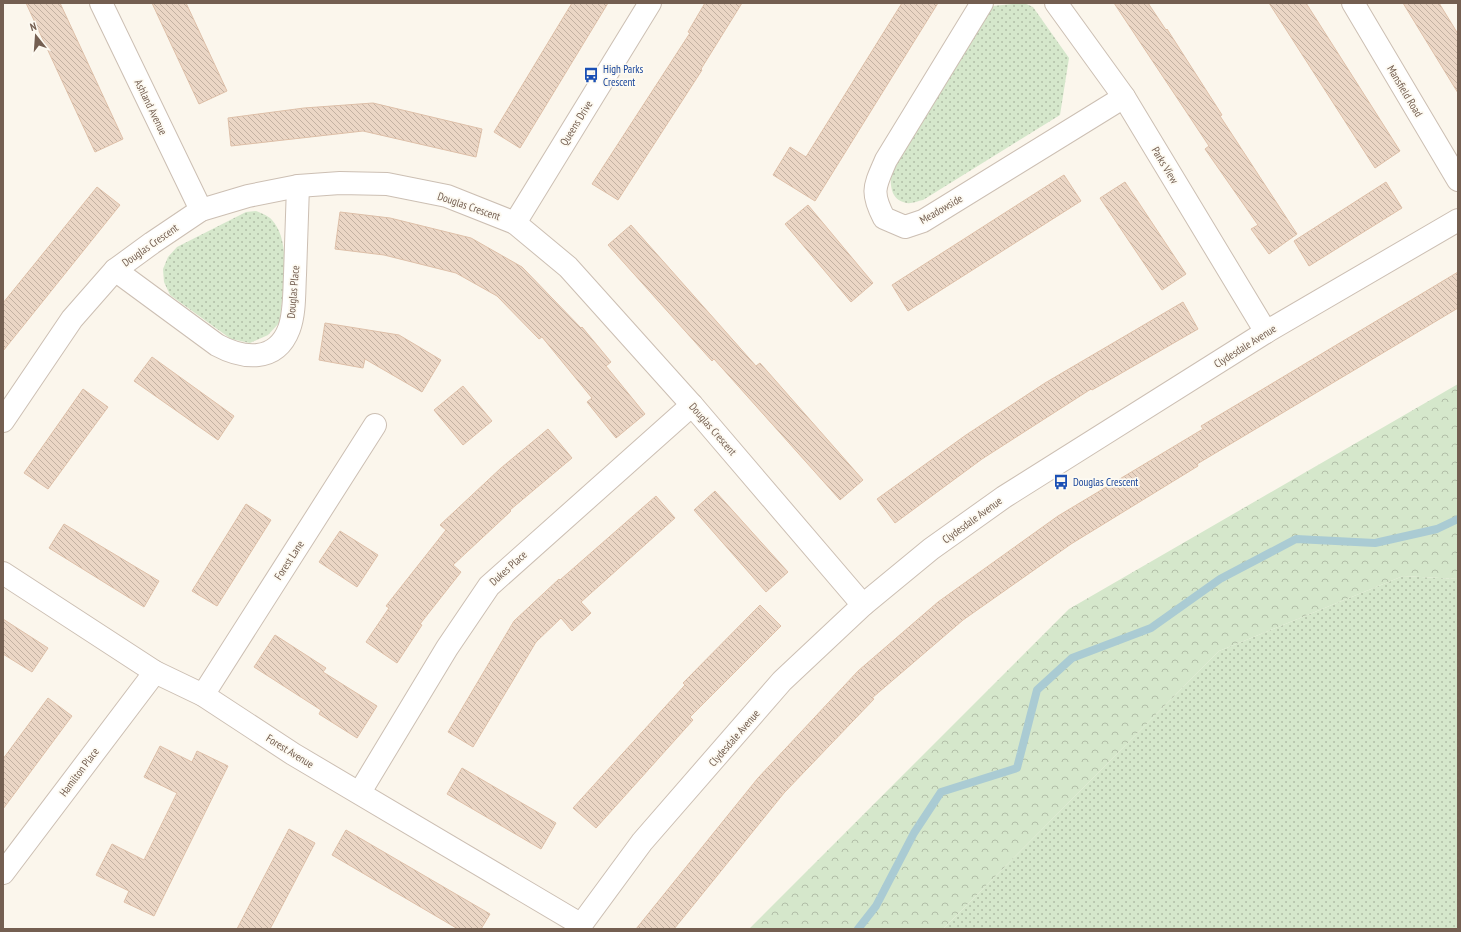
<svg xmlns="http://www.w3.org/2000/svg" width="1461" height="932" font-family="'PT Sans Narrow',sans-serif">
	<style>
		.grass { fill: url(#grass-dots) }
		.park { fill: url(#park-crowns) }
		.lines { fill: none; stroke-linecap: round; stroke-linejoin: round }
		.stream { stroke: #aacbd3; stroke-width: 8 }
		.building { fill: url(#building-back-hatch); stroke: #dec0a9 }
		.minor-casing { stroke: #ccbfb3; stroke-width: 24 }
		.minor { stroke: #fff; stroke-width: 22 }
		.labels { text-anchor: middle; stroke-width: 3.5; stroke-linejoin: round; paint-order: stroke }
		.transit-label { font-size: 11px; fill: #164399; stroke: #fdfaf2; text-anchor: start }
		.street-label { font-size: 11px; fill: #745f51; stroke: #fdfaf2 }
	</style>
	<defs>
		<pattern id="grass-dots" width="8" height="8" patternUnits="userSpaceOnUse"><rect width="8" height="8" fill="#d5e7cb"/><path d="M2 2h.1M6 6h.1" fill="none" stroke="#b1bea7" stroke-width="1.8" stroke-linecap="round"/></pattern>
		<pattern id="park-crowns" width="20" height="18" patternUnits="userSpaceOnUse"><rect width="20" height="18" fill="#d5e7cb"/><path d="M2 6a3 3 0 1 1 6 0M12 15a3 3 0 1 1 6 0" fill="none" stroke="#b1bea7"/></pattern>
		<pattern id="building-back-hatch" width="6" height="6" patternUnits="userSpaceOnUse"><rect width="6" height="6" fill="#ebd6c5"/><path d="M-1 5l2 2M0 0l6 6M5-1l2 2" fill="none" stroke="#c3b1a2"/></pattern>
	</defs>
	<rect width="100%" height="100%" fill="#fbf6ec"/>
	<g class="grass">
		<path d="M1024,3L1033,7L1069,58L1060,115L923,200C918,201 911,204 907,203C888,200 890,180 892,166L992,6Z"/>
		<path d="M256,211C261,213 269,216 272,220C293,243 282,293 280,322L268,335L250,343L231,339L170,295L164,282L163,269L168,257L177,247L246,212Z"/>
		<path d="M1403,576L1458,579V929H943L1219,651Z"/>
	</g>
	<path class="park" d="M1458,384V579L1403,576L1219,651L943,929H749L1069,609Z"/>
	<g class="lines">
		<path class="stream" d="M858,929L876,906L914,833L941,792L1017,768L1037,690L1072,658L1151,628L1220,579L1296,539L1375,543L1437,529L1458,519"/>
	</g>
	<g class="building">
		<path d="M26,3H60L123,139L95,152Z"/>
		<path d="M152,3H186L227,91L199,104Z"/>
		<path d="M572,3H608L520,148L494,132Z"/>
		<path d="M705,3H742L701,69L702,70L618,200L592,184L690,33L688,32Z"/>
		<path d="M902,3H938L815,201L773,175L790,147L806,157Z"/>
		<path d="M1114,3H1148L1166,30L1167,29L1222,115L1220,116L1297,234L1269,254L1251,229L1258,225L1205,149L1209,146Z"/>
		<path d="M1269,3H1306L1400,151L1375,168Z"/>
		<path d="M1403,3H1439L1458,34V93Z"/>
		<path d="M373,103L482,129L476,157L363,131L231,146L228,118L304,108Z"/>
		<path d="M1064,175L1081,201L908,311L892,285Z"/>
		<path d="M1125,182L1186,274L1162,290L1100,198Z"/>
		<path d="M1386,182L1402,208L1309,266L1294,241Z"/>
		<path d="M97,187L120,205L3,351V303Z"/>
		<path d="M808,205L873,283L851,302L785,224Z"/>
		<path d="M340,212L390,218L471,238L522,267L581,328L582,327L611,362L606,366L645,414L616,438L587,402L592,398L542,337L539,339L497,296L456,273L384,255L335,249Z"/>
		<path d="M631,225L756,366L760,363L863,480L840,500L714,359L712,361L608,245Z"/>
		<path d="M1458,272V308L1197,464L1198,466L1071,544L963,620L872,698L874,699L784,793L674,929H636L758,778L858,671L938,602L1058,516L1203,429L1201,426L1243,401Z"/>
		<path d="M1183,302L1198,329L1092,390L1091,389L1038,423L982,459L895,523L877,499L966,435L1045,383Z"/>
		<path d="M325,323L399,335L441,360L422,392L365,359L363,368L319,360Z"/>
		<path d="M152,357L234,416L218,440L134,381Z"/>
		<path d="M463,386L492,421L463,445L434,410Z"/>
		<path d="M83,389L108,407L48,489L24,473Z"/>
		<path d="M548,429L572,458L510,510L511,511L453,565L461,572L420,624L422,625L397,663L366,642L389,608L386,606L446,530L440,525L501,468Z"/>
		<path d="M715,491L788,572L766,592L694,510Z"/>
		<path d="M656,496L675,518L581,602L591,613L572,631L561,618L536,642L473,747L448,732L514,621L559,579L560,580Z"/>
		<path d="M246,504L271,520L217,606L192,591Z"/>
		<path d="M64,524L159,581L144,607L49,548Z"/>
		<path d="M340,531L378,555L357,587L319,562Z"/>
		<path d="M760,605L781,626L690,717L693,720L596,828L573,808L685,685L683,683Z"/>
		<path d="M3,619L48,648L32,672L3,654Z"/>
		<path d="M275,635L326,668L323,672L377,706L357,738L319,714L321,710L254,667Z"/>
		<path d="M48,698L72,716L3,809V759Z"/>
		<path d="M160,746L192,762L197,751L228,766L154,916L124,902L129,891L96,875L112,844L144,860L177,793L144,777Z"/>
		<path d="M462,768L556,823L541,849L447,794Z"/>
		<path d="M289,829L315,843L270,929H237Z"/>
		<path d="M346,830L490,914L481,929H458L332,855Z"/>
	</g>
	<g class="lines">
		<g class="minor-casing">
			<g id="minor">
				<path d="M101,3L201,210"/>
				<path d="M982,3L886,160C875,186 870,191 884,218L905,227L923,221L1124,97"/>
				<path d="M1056,3L1124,97L1266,332"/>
				<path d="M1353,3L1458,180"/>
				<path d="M515,223L650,3"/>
				<path d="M115,270L217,345C243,359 276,363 289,329C295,313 294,292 295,275C296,245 297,216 298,186"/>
				<path d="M3,421L72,319L115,270L152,243L201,210L248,196L298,186L340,183L387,184L447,196L515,223L568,267L692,405L863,605"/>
				<path d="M3,573L155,672L203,695L293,754L580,924"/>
				<path d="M203,695L375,425"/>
				<path d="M360,792L447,648L489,586L692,405"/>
				<path d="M3,873L155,672"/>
				<path d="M578,929L642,842L782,681L863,605L931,549L1004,497L1266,332L1458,220"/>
			</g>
		</g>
		<use href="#minor" class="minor"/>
	</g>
	<defs>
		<g id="bus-bare" transform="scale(1.2)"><path d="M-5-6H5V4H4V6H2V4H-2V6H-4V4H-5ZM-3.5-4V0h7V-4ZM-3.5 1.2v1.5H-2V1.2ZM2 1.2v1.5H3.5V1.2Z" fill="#1a4fb4" stroke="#fdfaf2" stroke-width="2.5" paint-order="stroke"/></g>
	</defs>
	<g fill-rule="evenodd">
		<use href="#bus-bare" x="591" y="75"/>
		<use href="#bus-bare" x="1061" y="482"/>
	</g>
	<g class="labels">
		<g class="transit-label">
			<text x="603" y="73">High Parks<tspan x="603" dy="13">Crescent</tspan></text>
			<text x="1073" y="486">Douglas Crescent</text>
		</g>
		<g class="street-label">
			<text transform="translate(1405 91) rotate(59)" y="4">Mansfield Road</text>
			<text transform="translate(151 107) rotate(64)" y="4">Ashland Avenue</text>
			<text transform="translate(576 123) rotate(-58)" y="4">Queens Drive</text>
			<text transform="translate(1165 165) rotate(59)" y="4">Parks View</text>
			<text transform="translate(469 206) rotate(19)" y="4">Douglas Crescent</text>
			<text transform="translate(941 209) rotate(-30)" y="4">Meadowside</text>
			<text transform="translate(150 245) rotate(-35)" y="4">Douglas Crescent</text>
			<text transform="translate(293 292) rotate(-85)" y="4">Douglas Place</text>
			<text transform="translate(1245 346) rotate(-32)" y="4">Clydesdale Avenue</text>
			<text transform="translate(713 429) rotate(49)" y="4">Douglas Crescent</text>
			<text transform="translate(972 520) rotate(-36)" y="4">Clydesdale Avenue</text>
			<text transform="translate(289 560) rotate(-57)" y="4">Forest Lane</text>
			<text transform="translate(508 568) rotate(-42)" y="4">Dukes Place</text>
			<text transform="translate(734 738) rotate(-49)" y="4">Clydesdale Avenue</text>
			<text transform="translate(290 751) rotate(32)" y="4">Forest Avenue</text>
			<text transform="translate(79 772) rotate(-53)" y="4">Hamilton Place</text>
		</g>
	</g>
	<rect width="1461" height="932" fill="none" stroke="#745f51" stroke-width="8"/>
	<g transform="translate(36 36) rotate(343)" stroke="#fdfaf2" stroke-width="3" paint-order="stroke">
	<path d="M0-3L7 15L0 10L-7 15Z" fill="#745f51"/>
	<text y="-6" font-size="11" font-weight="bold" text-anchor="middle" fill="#745f51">N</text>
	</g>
</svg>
